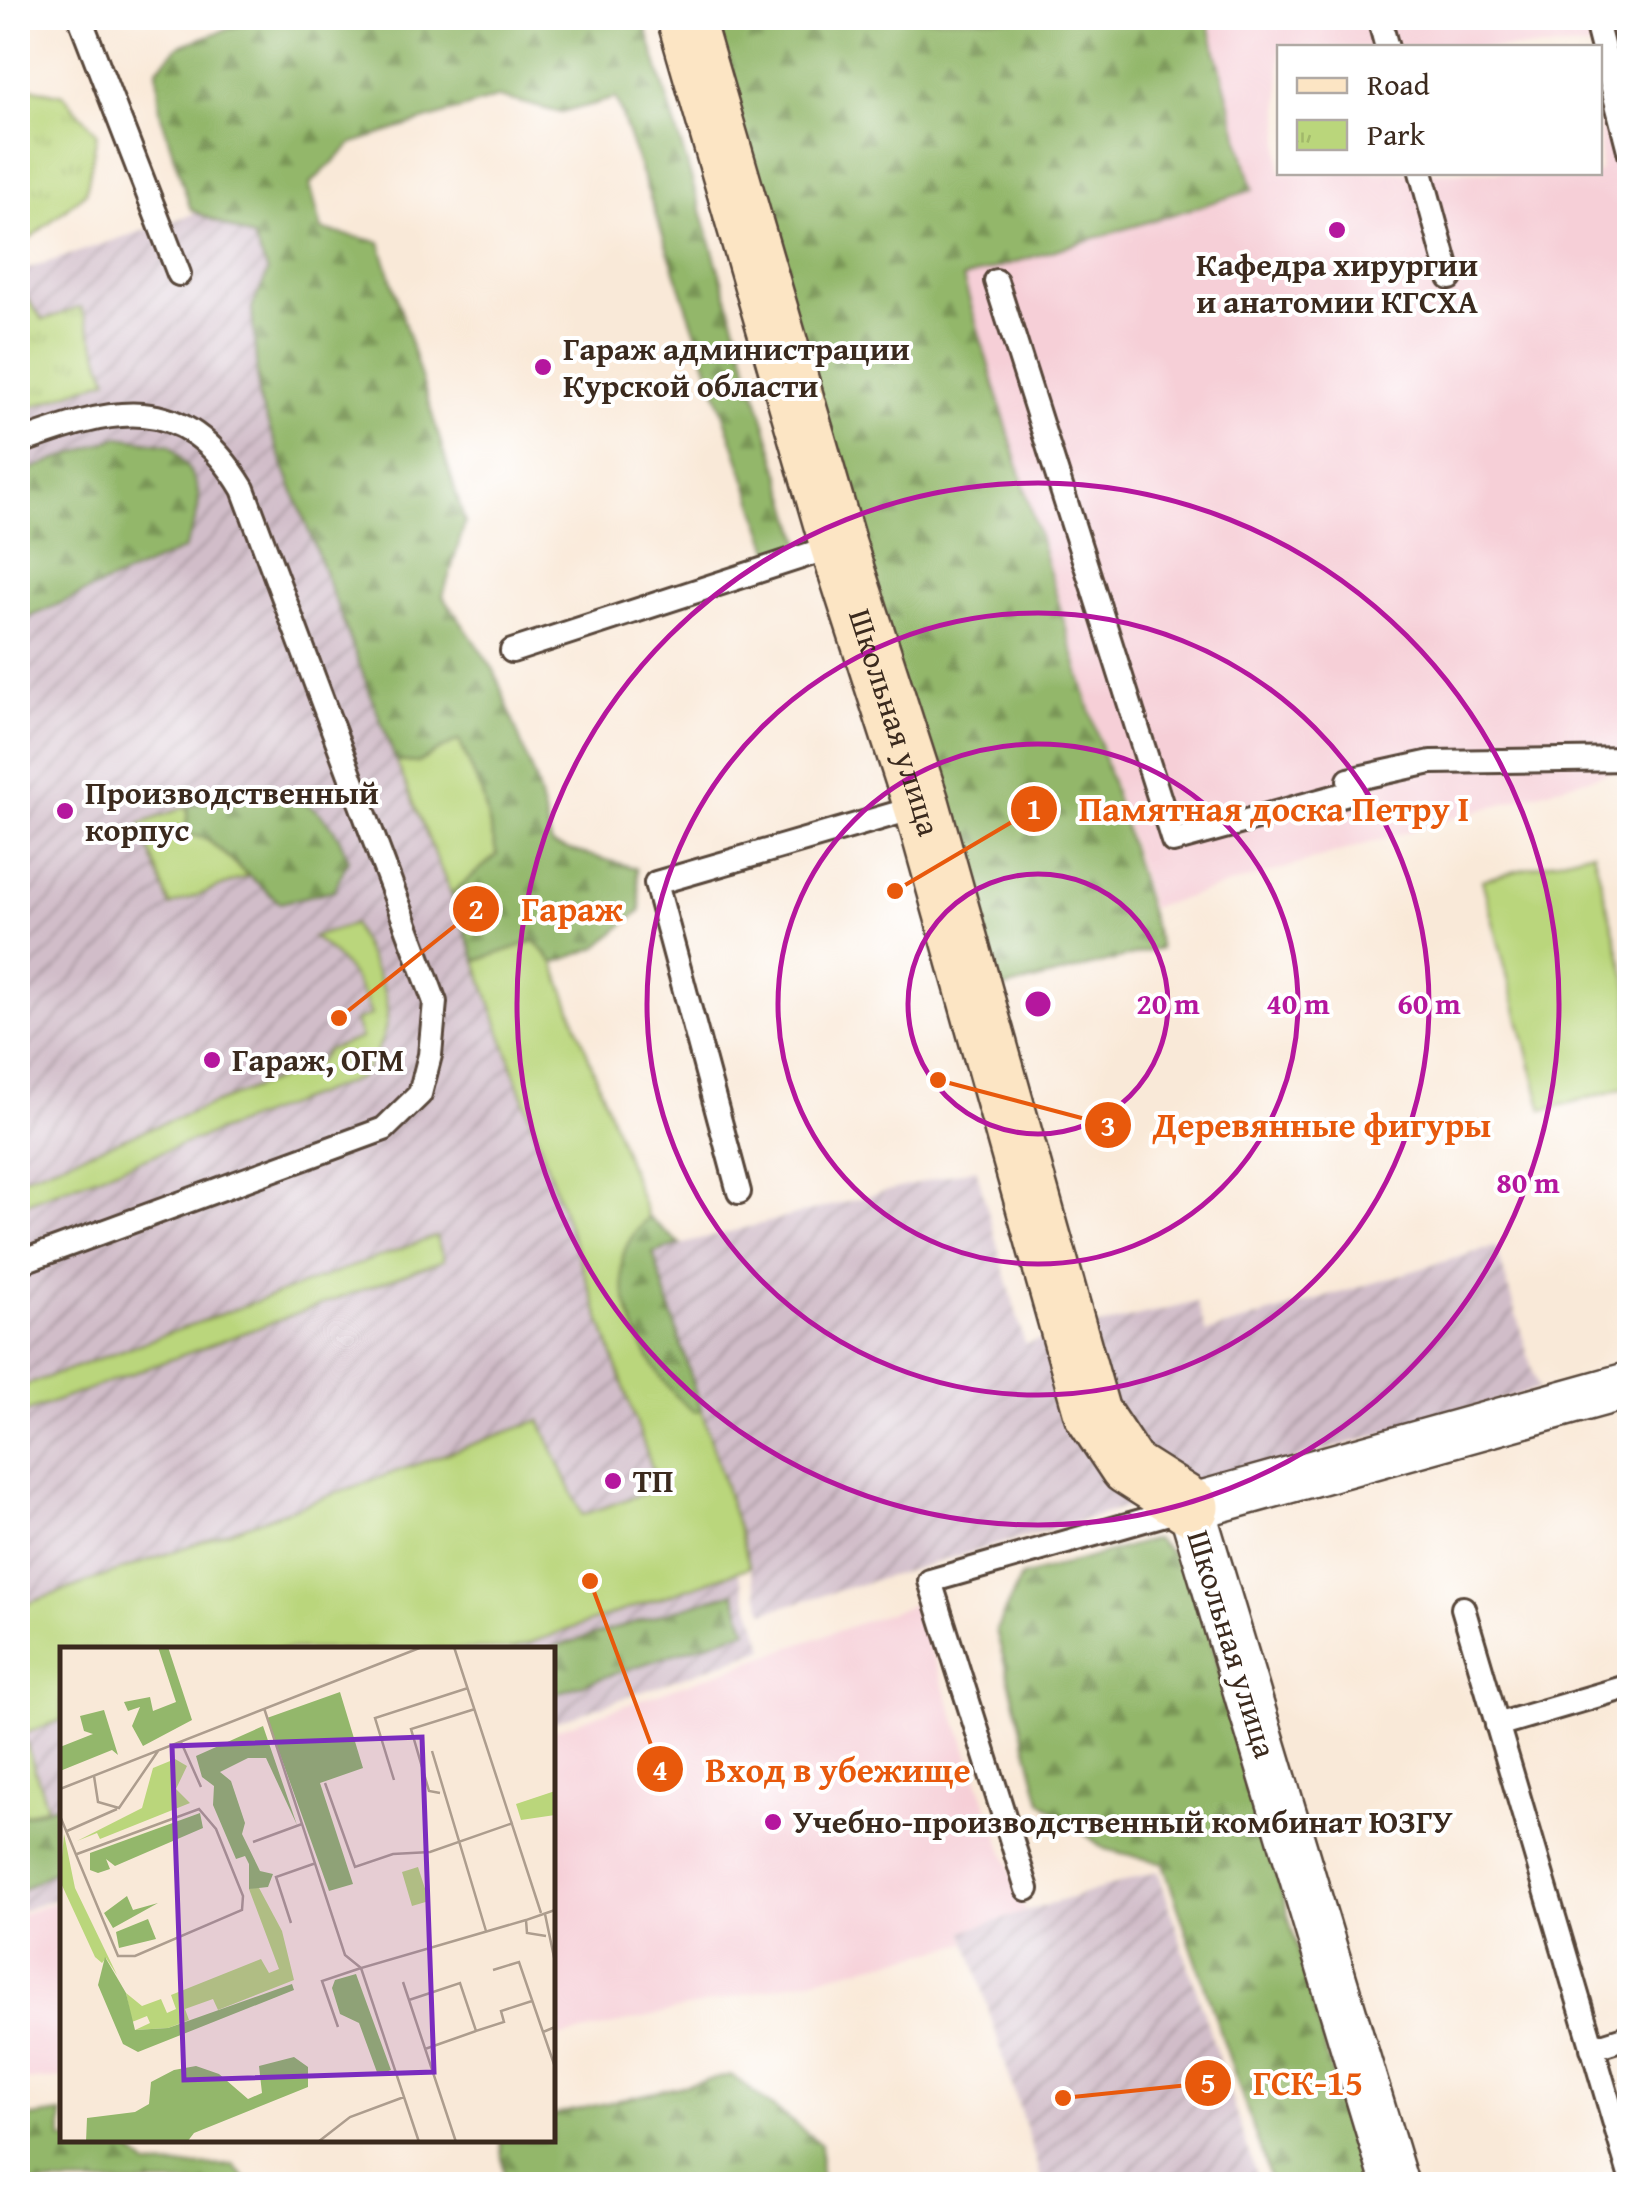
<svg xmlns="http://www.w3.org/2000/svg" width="1647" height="2202" font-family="'Gentium Book Plus',serif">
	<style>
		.built { fill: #f6cfd7; fill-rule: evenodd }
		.industrial { fill: url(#industrial-furrows) }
		.grass { fill: #bad67b; stroke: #7a804c; stroke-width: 2.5 }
		.forest { fill: url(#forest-firs); stroke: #677044; stroke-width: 2.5 }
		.park { fill: url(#park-tufts); stroke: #7a804c; stroke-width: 2.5 }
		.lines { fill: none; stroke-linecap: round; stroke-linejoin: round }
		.lane-casing { stroke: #58473a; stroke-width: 28 }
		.street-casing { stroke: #58473a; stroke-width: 50 }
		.secondary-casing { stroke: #58473a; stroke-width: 60 }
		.lane { stroke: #fff; stroke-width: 22 }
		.street { stroke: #fff; stroke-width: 45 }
		.secondary { stroke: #fce5c4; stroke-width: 55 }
		.ring { fill: none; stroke: #b5179e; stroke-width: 5 }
		.poi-dot { fill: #b5179e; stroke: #fff; stroke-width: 4 }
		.labels { text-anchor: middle; stroke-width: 8; stroke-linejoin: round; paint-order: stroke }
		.poi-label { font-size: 32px; font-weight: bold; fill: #3b2a1e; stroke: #fff; text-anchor: start }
		.street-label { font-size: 32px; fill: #3b2a1e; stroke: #fff }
		.inset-road { fill: none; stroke: #ad9d8e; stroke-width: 2.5 }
		.view { fill: #7b2cbf; fill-opacity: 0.15; stroke: #7b2cbf; stroke-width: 5 }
		.inset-edge { fill: none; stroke: #3b2a1e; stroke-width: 5 }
		.centre { fill: #b5179e; stroke: #fff; stroke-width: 5 }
		.ring-label { font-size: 30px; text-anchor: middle; font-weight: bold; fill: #b5179e; stroke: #fff; stroke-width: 8; stroke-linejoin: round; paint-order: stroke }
		.leader { fill: none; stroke: #e8590c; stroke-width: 4 }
		.callout-dot { fill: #e8590c; stroke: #fff; stroke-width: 4 }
		.mark-label { font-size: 30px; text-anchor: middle; font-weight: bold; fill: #fff }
		.callout-label { font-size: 35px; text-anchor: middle; font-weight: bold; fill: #e8590c; stroke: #fff; stroke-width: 8; stroke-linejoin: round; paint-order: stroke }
	</style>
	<defs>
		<pattern id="industrial-furrows" width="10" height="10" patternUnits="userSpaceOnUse" patternTransform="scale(2.5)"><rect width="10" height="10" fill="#d1bdc9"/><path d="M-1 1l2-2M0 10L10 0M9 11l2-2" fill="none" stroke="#ab9aa3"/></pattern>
		<pattern id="forest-firs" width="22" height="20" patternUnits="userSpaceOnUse" patternTransform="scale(2.5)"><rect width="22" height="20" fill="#93b76b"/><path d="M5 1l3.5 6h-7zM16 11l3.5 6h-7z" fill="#799557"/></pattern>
		<pattern id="park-tufts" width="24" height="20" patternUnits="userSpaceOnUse" patternTransform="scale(2.5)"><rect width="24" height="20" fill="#bad67b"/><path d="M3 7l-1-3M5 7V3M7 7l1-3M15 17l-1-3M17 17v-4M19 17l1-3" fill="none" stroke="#a1b86a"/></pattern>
	</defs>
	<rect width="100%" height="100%" fill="#fff"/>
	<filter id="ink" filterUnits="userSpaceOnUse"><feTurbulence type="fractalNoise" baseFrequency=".01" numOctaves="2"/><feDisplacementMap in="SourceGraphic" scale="20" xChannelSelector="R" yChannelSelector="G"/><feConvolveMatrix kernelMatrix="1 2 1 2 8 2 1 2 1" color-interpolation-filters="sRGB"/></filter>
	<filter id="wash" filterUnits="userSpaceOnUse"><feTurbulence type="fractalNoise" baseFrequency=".0048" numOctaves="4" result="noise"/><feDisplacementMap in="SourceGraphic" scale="40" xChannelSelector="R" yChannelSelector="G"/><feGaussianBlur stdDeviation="2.25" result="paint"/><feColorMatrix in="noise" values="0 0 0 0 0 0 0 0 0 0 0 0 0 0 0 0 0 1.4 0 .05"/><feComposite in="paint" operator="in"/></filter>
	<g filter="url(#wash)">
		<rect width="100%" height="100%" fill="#f9e9d8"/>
		<g class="built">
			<path d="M1207,18H1629V766L1151,908L963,278L1253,190ZM1280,48H1600V172H1280Z"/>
			<path d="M914,1604L1026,1912L964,1931L967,1943L553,2039L552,1731Z"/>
			<path d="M62,1900V2078L18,2081V1915Z"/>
		</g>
		<g class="industrial">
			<path d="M257,193L765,1648L553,1723L552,1650H62V1896L18,1912V272Z"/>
			<path d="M976,1168L1025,1344L1197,1302L1206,1333L1496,1246L1538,1389L764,1612L653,1252Z"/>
			<path d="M1158,1871L1259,2184H1043L964,1931Z"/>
		</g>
		<g class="grass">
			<path d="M459,740L482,794L497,855L451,894L396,761L417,763Z"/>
			<path d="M188,806L186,834L207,839L248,876L170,906L140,824Z"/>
			<path d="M1593,851L1629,989V1087L1543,1110L1482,880Z"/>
			<path d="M353,924C384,993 408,1010 360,1078L18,1206V1179L317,1064L327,1050L361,1038L355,1021L371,1015C358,980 343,959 313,937Z"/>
			<path d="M535,941L554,963L648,1217L680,1244L653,1253L750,1567L512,1649L62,1650V1720L23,1734L47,1806L18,1817V1607L540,1420L582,1515L659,1488L476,961Z"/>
			<path d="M436,1236L444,1260L18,1415V1388Z"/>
		</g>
		<g class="forest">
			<path d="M259,18H643L802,546L771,553L616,98L561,113L499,97L353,143L310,184L322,230L380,242L465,523L443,596L494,670L536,783L552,845L636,868L641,910L598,947L554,963L535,941L476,961L451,894L497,855L482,794L459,740L417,763L396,761L259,400L252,308L268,272L253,238L191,210L160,112L157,69L179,46Z"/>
			<path d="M684,18H1207L1253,190L963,278L1160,948L998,990Z"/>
			<path d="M119,437L170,445C205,487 206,500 184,549L18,622V474Z"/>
			<path d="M274,789C314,803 335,819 348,860L334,890L280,903L207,839L186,834L188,806L240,791Z"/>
			<path d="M648,1217L680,1244L653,1253L701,1410L695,1412C656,1388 620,1312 622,1264C622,1246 637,1230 648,1217Z"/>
			<path d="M1155,1539L1192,1571L1362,2181L1351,2184H1272L1163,1863L1105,1849L1041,1801L996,1630L1021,1577Z"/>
			<path d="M734,1592L747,1630L553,1694L552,1650L548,1649Z"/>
			<path d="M62,1803V1866L18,1892V1817Z"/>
			<path d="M731,2075L821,2144L820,2184H505L500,2140H552L553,2115Z"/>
			<path d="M62,2113V2140H118L149,2167L234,2165L250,2184H18V2119Z"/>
		</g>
		<g class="park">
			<path d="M18,85L63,95L97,133L86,192L27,241L18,271Z"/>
			<path d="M18,287L43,320L81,307L108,379L18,412Z"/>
		</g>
	</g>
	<g filter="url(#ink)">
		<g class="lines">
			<g class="lane-casing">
				<g id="lane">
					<path d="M80,18L179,274"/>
					<path d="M1379,18L1387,48"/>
					<path d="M1595,18L1630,154"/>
					<path d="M1421,172L1450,278"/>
					<path d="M996,281L1173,841L1352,792L1349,780L1431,762L1630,759"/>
					<path d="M18,443C111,409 182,387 243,489L435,1002L430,1055L420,1094L384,1129L18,1263"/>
					<path d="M512,651L838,545"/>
					<path d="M739,1192L656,883L922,806"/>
					<path d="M1463,1608L1630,2175"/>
					<path d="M1497,1725L1630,1686"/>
					<path d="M1027,1889L930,1581L1183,1509"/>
					<path d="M1592,2048L1630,2036"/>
				</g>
			</g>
			<g class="street-casing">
				<path id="street" d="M1395,2184L1191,1507L1630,1385"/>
			</g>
			<g class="secondary-casing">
				<g id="secondary">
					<path id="s1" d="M685,18L838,545L922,806L1092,1413L1128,1467L1191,1507"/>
				</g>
			</g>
			<use href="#lane" class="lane"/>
			<use href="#street" class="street"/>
			<use href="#secondary" class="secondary"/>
		</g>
	</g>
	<g class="ring">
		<circle cx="1038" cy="1004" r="130"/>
		<circle cx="1038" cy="1004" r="260"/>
		<circle cx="1038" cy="1004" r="391"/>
		<circle cx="1038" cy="1004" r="521"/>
	</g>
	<g class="poi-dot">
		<circle cx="1337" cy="230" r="10"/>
		<circle cx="543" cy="367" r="10"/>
		<circle cx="65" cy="811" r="10"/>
		<circle cx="212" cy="1060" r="10"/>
		<circle cx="613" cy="1481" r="10"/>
		<circle cx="773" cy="1822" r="10"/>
	</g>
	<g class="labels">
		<g class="poi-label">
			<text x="1337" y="276" text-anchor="middle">Кафедра хирургии<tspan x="1337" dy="37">и анатомии КГСХА</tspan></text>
			<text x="563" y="360">Гараж администрации<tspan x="563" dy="37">Курской области</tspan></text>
			<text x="85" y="804">Производственный<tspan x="85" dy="37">корпус</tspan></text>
			<text x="232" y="1071">Гараж, ОГМ</text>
			<text x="633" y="1492">ТП</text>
			<text x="793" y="1833">Учебно-производственный комбинат ЮЗГУ</text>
		</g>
		<g class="street-label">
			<text dy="11" stroke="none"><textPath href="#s1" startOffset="735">Школьная улица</textPath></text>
			<text transform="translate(1232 1644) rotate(73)" y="11">Школьная улица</text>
		</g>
	</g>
	<g transform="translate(60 1647)">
		<rect width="495" height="495" fill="#f9e9d8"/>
		<path d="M495,144V168L461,173L456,157ZM4,187L15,241L57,328L46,311L42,316L35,310L0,234ZM358,220L369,254L352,259L342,225ZM198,239L222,284L234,333L158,363L153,352L125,362L129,373L108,381L75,383L90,376L87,369L72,375L66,346L82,359L101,352L107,366L116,362L111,348L201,312L209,326L219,322L189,242Z" fill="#bad67b"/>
		<path d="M98,0H108L132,73L83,99L72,79L80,60L68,64L64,55L90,50L93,64L116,55ZM280,45L303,121L260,136L293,237L269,244L207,71ZM44,63L58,108L52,103L0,124V100L33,87L24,84L20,69ZM203,79L237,178L206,111H188L160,125L171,134L185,176L182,187L200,224L213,227L208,240L189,242V217L185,209L176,212L153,158L154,139L142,130L136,109ZM140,166L143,181L55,219L46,212L50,222L38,226L30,223V206ZM67,249L73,263L98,256L53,281L44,266ZM88,272L96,292L59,301L56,285ZM45,310L66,346L75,383L108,381L232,337L234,343L78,405L63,397L38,338ZM296,327L331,423L318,428L299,376L280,367L272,341L275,333ZM234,410L248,420V440L134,486L127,495H26L27,471L75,465L89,457L91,435L114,423L136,419L159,427L188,452L202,446L199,419Z" fill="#93b76b"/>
		<path d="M115,112L127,119L116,142L130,156L40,192L37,186L17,194L82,161L93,121Z" fill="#bad67b"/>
		<path class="inset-road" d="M394,0L481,266M204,61L285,308L301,321M121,95L141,140M372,104L426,284M34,129L38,155L59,161L98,104M334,133L315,71L408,41M265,136L295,220L333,207L370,205L453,176M0,142L362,0M380,146L369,144L351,82L415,62M0,169L58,309H75L182,263L183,249L156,182L139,162L17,207M7,184L57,162M193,195L242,177M485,267L495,315M231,276L216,230L256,216M486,289L467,286L466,273L495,263M433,323L459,315L483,385M343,335L396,495M349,353L400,336L416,384L444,375L441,364L472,354M278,380L262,334L301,321M495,380L483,385L495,420M365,402L416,384M258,495L290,470L344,450M359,495L301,321L466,273"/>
		<path class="view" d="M362,90L374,425L124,433L112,99Z"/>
		<rect width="495" height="495" class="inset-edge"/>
	</g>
	<circle cx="1038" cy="1004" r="15" class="centre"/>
	<g class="ring-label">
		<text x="1168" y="1014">20 m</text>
		<text x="1298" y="1014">40 m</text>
		<text x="1429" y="1014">60 m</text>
		<text x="1528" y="1193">80 m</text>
	</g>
	<path class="leader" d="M895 891L1034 809M339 1018L476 909M938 1080L1108 1125M590 1581L660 1769M1063 2098L1208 2083"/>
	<g class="callout-dot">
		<circle cx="895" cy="891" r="10"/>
		<circle cx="339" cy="1018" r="10"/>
		<circle cx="938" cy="1080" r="10"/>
		<circle cx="590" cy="1581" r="10"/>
		<circle cx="1063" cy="2098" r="10"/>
		<circle cx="1034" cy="809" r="25"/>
		<circle cx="476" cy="909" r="25"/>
		<circle cx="1108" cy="1125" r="25"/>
		<circle cx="660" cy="1769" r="25"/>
		<circle cx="1208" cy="2083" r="25"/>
	</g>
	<g class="mark-label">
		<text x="1034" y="819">1</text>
		<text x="476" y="919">2</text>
		<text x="1108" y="1136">3</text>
		<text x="660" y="1780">4</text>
		<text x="1208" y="2093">5</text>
	</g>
	<g class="callout-label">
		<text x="1274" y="821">Памятная доска Петру I</text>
		<text x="572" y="921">Гараж</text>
		<text x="1322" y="1137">Деревянные фигуры</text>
		<text x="838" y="1782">Вход в убежище</text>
		<text x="1308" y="2095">ГСК-15</text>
	</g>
	<rect width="1647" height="2202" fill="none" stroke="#fff" stroke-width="60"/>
	<rect x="1277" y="45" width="325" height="130" fill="#ffffff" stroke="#b1aaa5" stroke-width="2.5"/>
	<rect x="1297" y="78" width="50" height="15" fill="#fce5c4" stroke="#b1aaa5" stroke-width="2.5"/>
	<text x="1367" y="95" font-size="30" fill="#3b2a1e">Road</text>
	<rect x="1297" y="120" width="50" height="30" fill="url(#park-tufts)" stroke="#b1aaa5" stroke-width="2.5"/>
	<text x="1367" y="145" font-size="30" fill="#3b2a1e">Park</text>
</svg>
